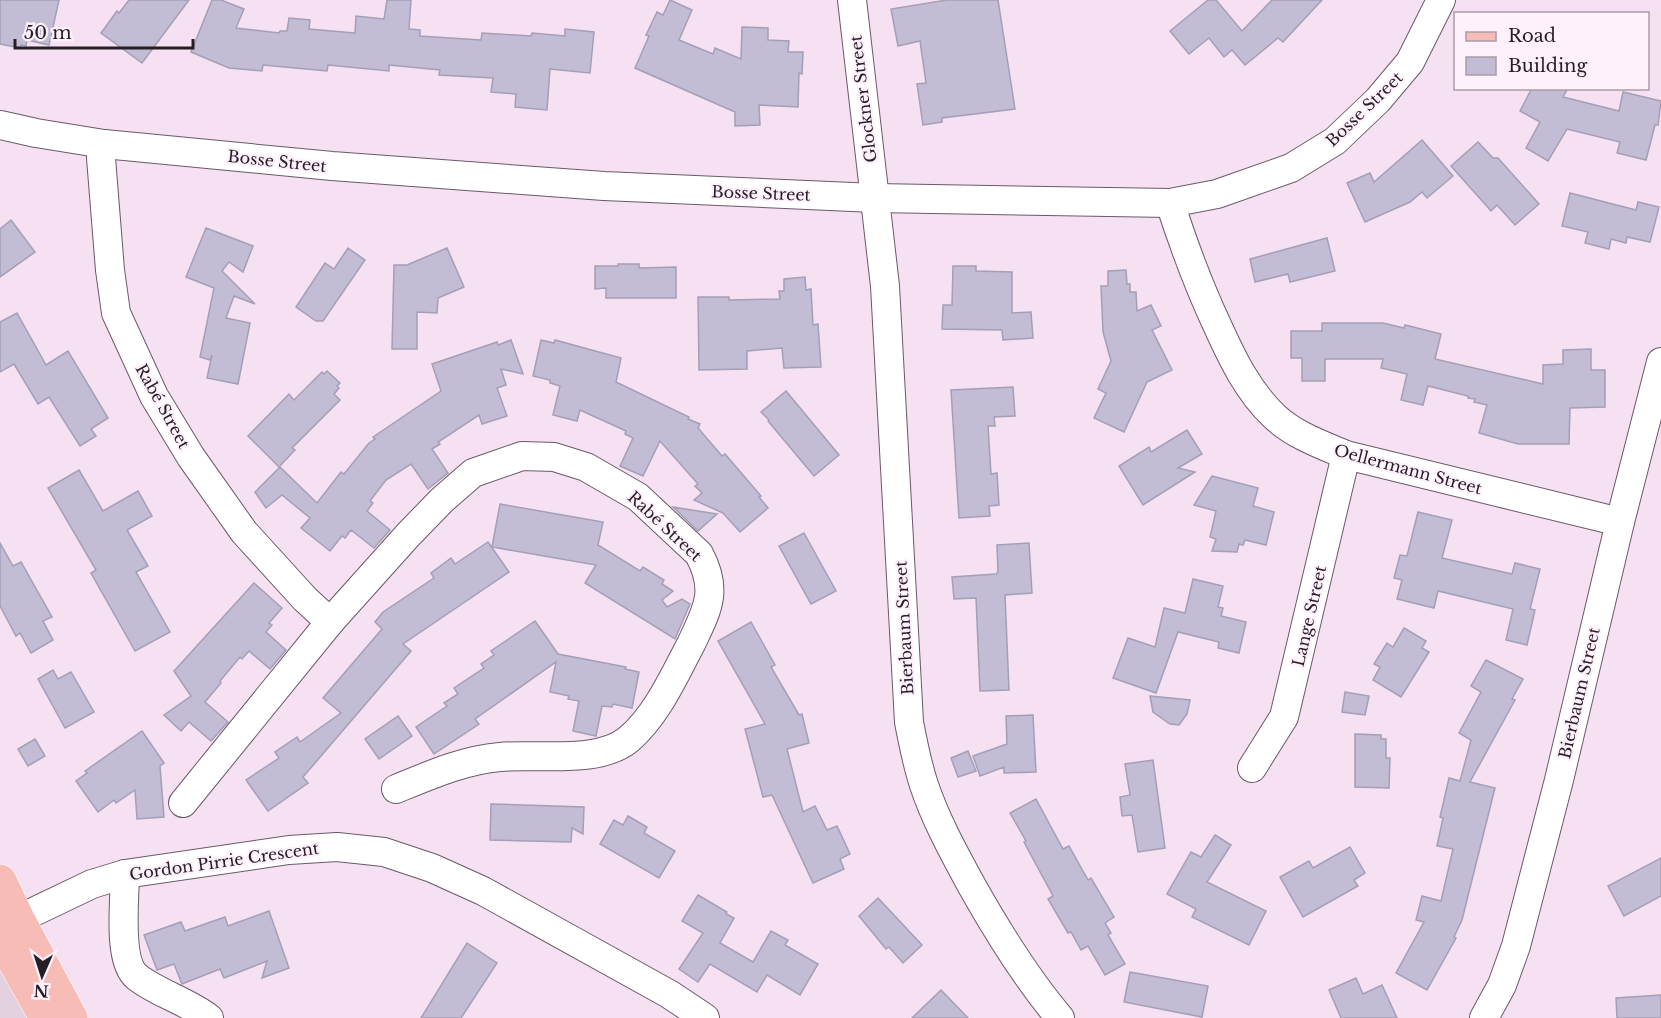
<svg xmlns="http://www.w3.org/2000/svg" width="1661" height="1018" font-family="'Libre Baskerville',serif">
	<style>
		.education { fill: #e4d1df }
		.building { fill: #c2bcd4; stroke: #a49fb6; stroke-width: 1.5 }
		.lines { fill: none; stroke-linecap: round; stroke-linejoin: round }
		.minor-casing { stroke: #6b5969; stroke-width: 30 }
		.major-casing { stroke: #fff; stroke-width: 34 }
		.minor { stroke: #fff; stroke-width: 28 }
		.major { stroke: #f7bcb6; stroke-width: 33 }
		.labels { text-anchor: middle; stroke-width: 4.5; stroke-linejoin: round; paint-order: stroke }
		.street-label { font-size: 16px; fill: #261e25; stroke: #fef1fc }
	</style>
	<rect width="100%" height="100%" fill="#f6e1f3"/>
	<path class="education" d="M0,931L35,1018H0Z"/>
	<g class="building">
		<path d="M0,0H59L49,45L27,40L26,46L21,45L20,48L0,44Z"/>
		<path d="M129,0H189L142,63L101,33L117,11L119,13Z"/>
		<path d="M212,0H221L244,9L236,28L279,33L280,31H287L289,18L310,20L309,29L355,33L356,16L384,19L387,0H411L409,29L420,30V36L481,40L482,33L531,36L532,33L565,36V29L594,32L590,73L550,69L547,110L515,107L516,94L491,92L493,78L439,75L440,70L389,65V71L328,65L327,71L263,65L262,71L229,68L191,52Z"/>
		<path d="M670,0L692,10L679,40L713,54L715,48L741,59L742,27L768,28V40L789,41L788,52H803L802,74L799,73L798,107L759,105L760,125L735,126V112L635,68L649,36L646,35L657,12L663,15Z"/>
		<path d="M947,0H998L1015,109L942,118V122L923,125L917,84L926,83L920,41L898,46L891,9Z"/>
		<path d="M1208,0H1216L1242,31L1272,0H1322L1283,42L1278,38L1245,65L1232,50L1224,57L1209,38L1189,54L1170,31Z"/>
		<path d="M1532,88H1568L1563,97L1619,111L1623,92L1661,101L1658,125H1655L1646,160L1617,153L1620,142L1567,129L1548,161L1526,148L1540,122L1520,111Z"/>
		<path d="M1422,140L1453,176L1427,198L1422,192L1410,202L1365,222L1347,183L1370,173L1374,182Z"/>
		<path d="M1478,142L1493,158H1498L1539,204L1515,225L1497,205L1491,211L1451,166Z"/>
		<path d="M1570,193L1636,210L1638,202L1659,207L1650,242L1627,237L1626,243L1611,239L1609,249L1585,243L1588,232L1562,226Z"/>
		<path d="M11,220L35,252L0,277V229Z"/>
		<path d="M206,228L253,246L243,272L229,262L222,271L255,304L234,296L226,318L250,323L238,384L207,378L212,355L210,360L200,357L214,288L186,277Z"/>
		<path d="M1327,238L1335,271L1290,282L1288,274L1255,282L1250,259Z"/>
		<path d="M348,248L365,260L323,321H316L296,307L325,263L334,269Z"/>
		<path d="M447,248L464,287L438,298L437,313L417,312V349H392L394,265H407Z"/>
		<path d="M618,264H639V268L676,267V298H606V288L595,289V266H618Z"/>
		<path d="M953,266H976V271L1012,272V313L1031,312L1033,338L1003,340L1002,330L942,329L943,305H952Z"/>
		<path d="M1126,270L1127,284H1130V292H1136L1137,311L1151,305L1161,326L1152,330L1172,370L1147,382L1124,432L1094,418L1106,393L1098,389L1111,361L1103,332L1101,286H1108V271Z"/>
		<path d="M805,277L806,290L811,289L813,325L818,324L821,367L784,368L782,348L747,351V369L699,370L698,297H729V300L780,299L779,291H784V279Z"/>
		<path d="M17,313L46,365L68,351L108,418L91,429L96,436L80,446L49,397L38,404L14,364L0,372V322Z"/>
		<path d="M1322,323H1383L1404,328L1405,325L1441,334L1435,359L1543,384V365L1563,364V350L1591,349V370H1605V407L1570,408L1569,444H1518L1479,433L1487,405L1474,402L1475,399L1468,398V396L1428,386L1423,405L1401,400L1407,374L1381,368L1383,359H1325V381H1302V358H1291V331H1322Z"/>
		<path d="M511,340L523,374L501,369L506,385L497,388L507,416L482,424L479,415L438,442L440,444L432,449L448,473L428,489L411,464L386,480L370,501L373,503L367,511L390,530L374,548L351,530L345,538L342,536L330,551L301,528L310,518L282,495L266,508L255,492L280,467L317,503L341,472L344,474L369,443L375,439L373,437L441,391L432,364L497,342L498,345Z"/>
		<path d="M541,340L554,343L555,340L621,358L616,382L689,417L688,419L700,424L698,428L722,456L725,454L761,496L759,497L768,508L740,532L723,513L694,500L702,493L695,486L698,484L660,441L643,476L620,466L633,438L625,434L626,431L580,410L577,421L553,415L560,386L550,383V380L533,376Z"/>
		<path d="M327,371L340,383L337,386L339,388L334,394L340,400L292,448L295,450L279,467L248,436L289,394L294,400L322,372L324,374Z"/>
		<path d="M1013,387L1015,416L994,417L995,426H988L991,474L997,473L999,505L989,506L990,516L959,518L951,390Z"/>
		<path d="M786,391L839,455L814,476L768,421L769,420L761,412Z"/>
		<path d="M1187,430L1202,454L1178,468L1195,472L1143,505L1119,466L1149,447L1151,452Z"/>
		<path d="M79,470L103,511L138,491L152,516L127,530L148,566L136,572L170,632L135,651L91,573L96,570L48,488Z"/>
		<path d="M1212,476L1258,488L1253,506L1274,512L1266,545L1245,540L1243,545L1239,544L1237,552L1212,551L1216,539L1210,537L1216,511L1194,505Z"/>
		<path d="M500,504L603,522L598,545L640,571L643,567L664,580L662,584L673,591L662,600L667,607L682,599L690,604L675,639L585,583L596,565L492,547Z"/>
		<path d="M673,507L717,514L698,531Z"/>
		<path d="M1418,512L1452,520L1442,558L1512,574L1515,563L1540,569L1530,609L1535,610L1527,645L1506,640L1513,609L1438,591L1434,608L1397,599L1402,580L1394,578L1400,555L1407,556Z"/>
		<path d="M804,533L836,591L811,604L779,546Z"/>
		<path d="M488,542L509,572L403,644L411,651L303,777L308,783L268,811L246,780L279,758L275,752L297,737L300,742L341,713L323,698L382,629L375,622L383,612L434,578L431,573L451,558L455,564Z"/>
		<path d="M0,543L13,566L21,562L52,617L43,621L53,640L31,653L20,633L16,636L0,606Z"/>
		<path d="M1029,543L1032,593L1005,595L1009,690L980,691L976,598L954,599L952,577L996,574L998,572L997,545Z"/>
		<path d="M1193,579L1223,586L1218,607L1223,608L1221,616L1246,622L1239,653L1218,648L1219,642L1178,632L1156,693L1113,678L1128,638L1155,647L1164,608L1185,613Z"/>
		<path d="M254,583L282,608L269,623L272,625L266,632L286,650L270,669L249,651L242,659L240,657L220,681L221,683L205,702L228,722L211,741L189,722L181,731L164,715L191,696L174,671Z"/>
		<path d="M535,621L558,654L626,667L625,669L639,672L632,708L613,704L612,707L602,706L596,736L573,731L579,701L568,699L569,696L550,692L556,662L475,719L479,724L434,754L416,727L447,706L444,703L458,694L454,688L484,668L481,664L494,655L491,651Z"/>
		<path d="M751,622L775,665L771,667L799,715L802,714L809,743L787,749L803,812L815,806L827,830L837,826L850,854L840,859L844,869L813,883L772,795L763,797L745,729L765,724L718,641Z"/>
		<path d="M1404,628L1426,641L1422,648L1429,652L1401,697L1373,680L1380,667L1374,664L1387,643L1393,647Z"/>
		<path d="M1486,660L1523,679L1512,699L1515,700L1470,782L1495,788L1462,920L1454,937L1456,938L1427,990L1396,973L1424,922L1416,920L1422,896L1441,901L1453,849L1437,846L1443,818L1440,817L1449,778L1460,781L1471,740L1459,733L1481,692L1471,686Z"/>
		<path d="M53,670L58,679L71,672L94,712L65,728L38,679Z"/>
		<path d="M1345,692L1369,696L1365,715L1342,712Z"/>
		<path d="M1150,696L1190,700L1187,714L1179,725L1170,724L1153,712Z"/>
		<path d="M1033,715L1036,772L1004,773V767L980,776L973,756L1007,744L1006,716Z"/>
		<path d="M398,716L412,736L379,759L365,739Z"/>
		<path d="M142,731L164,763L160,766L164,817L137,819L135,790L116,803L114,800L98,812L76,781L87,773L85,771Z"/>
		<path d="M1355,734L1381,735V739H1386V758H1390L1389,788L1355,787Z"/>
		<path d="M35,739L45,756L28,766L18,749Z"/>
		<path d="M968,751L976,771L958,777L951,758Z"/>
		<path d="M1153,760L1165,848L1138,852L1132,815L1122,816L1120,797L1130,795L1125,764Z"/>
		<path d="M1036,799L1063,849L1069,846L1088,880L1091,878L1114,917L1105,923L1111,933L1108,935L1125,964L1105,975L1088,946L1081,950L1071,932L1068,933L1048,899L1053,896L1024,842L1026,841L1010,813Z"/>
		<path d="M491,804L584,807L583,834L572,828L571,842L490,840Z"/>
		<path d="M628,816L647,827L644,833L675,851L659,878L600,844L614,820L623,825Z"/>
		<path d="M1215,835L1231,845L1207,882L1266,911L1249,945L1192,917L1196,909L1167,894L1191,852L1201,857Z"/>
		<path d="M1350,847L1365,873L1354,880L1358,886L1303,917L1280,877L1309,861L1313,868Z"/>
		<path d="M1661,858V896L1624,916L1608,886Z"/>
		<path d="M698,895L727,912L726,914L734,918L720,943L753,962L771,931L788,940L785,945L818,964L800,995L767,975L757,992L710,964L698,982L679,969L703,933L682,921Z"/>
		<path d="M878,898L922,945L903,963L889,947L886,949L859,916Z"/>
		<path d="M269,911L289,968L262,978L267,961L224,978L220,969L182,984L174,964L157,970L144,935L181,922L185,931L225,917L228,926Z"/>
		<path d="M467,943L497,963L461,1018H421Z"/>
		<path d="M1130,972L1208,986L1202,1017L1124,1002Z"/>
		<path d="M1356,978L1363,994L1382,985L1397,1018H1341L1329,990Z"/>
		<path d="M941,990L968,1018H912Z"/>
		<path d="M1661,995V1018H1617L1616,998Z"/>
	</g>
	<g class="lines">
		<g class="minor-casing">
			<g id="minor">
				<path d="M852,0L885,286L909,722C913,743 917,764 924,785C936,821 955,855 973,888C999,934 1026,978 1060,1018"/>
				<path d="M0,125L36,133L104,144L332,166L604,186L875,198L1170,203L1217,194L1291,168L1335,141L1378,100L1410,62L1441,0"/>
				<path d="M104,144L101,158L110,270L116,313L154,396L191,457L244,532L305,599L330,622"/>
				<path d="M1170,203C1184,246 1199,287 1218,327C1233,360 1248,391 1274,416C1294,435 1322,445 1346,455L1620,522"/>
				<path d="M1252,768L1284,717L1346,455"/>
				<path d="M183,803L330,622L408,535L442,500L473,473L522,456L554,457L586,467L638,497L699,554C719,591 707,610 691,644C674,676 657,715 629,739C598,765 539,753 500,757C464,760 430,775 396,789"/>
				<path d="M125,874C125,899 117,961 137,977C159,994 187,1001 209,1018"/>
				<path d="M0,928L92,884L125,874L289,850L337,847L384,852L432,868L483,891L669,994L705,1018"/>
				<path d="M1484,1018L1502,985L1516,946L1559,780L1620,522L1661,362"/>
			</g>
		</g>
		<g class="major-casing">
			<g id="major">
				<path d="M0,881L18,919L71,1018"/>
				<path d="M0,936L46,1018"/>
			</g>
		</g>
		<use href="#minor" class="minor"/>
		<use href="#major" class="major"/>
	</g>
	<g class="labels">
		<g class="street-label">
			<text transform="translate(863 99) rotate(-97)" y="6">Glockner Street</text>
			<text transform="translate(1364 109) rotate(-44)" y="6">Bosse Street</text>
			<text transform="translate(277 161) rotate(6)" y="6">Bosse Street</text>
			<text transform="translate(761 193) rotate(2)" y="6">Bosse Street</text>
			<text transform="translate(163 406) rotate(61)" y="6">Rabé Street</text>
			<text transform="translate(1408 469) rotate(15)" y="6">Oellermann Street</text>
			<text transform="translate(665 526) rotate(43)" y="6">Rabé Street</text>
			<text transform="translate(1309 616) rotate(-77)" y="6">Lange Street</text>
			<text transform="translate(904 628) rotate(-93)" y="6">Bierbaum Street</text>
			<text transform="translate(1579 693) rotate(-77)" y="6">Bierbaum Street</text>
			<text transform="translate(224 861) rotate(-8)" y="6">Gordon Pirrie Crescent</text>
		</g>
	</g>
	<rect x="1454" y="12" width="195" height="78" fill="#fef1fc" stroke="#a89da6" stroke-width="1.5"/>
	<rect x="1466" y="32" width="30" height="9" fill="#f7bcb6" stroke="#a89da6" stroke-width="1.5"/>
	<text x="1508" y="42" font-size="18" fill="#261e25">Road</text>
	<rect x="1466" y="57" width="30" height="18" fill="#c2bcd4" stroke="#a89da6" stroke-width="1.5"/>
	<text x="1508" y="72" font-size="18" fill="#261e25">Building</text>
	<g transform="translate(42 976) rotate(183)" stroke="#fef1fc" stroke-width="4.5" paint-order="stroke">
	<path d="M0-4.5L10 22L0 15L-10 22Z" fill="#261e25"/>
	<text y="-9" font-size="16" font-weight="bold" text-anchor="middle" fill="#261e25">N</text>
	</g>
	<path d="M15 39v9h178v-9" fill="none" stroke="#261e25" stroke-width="3"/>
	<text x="24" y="39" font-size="18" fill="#261e25" stroke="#fef1fc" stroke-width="4.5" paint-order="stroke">50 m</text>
</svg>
